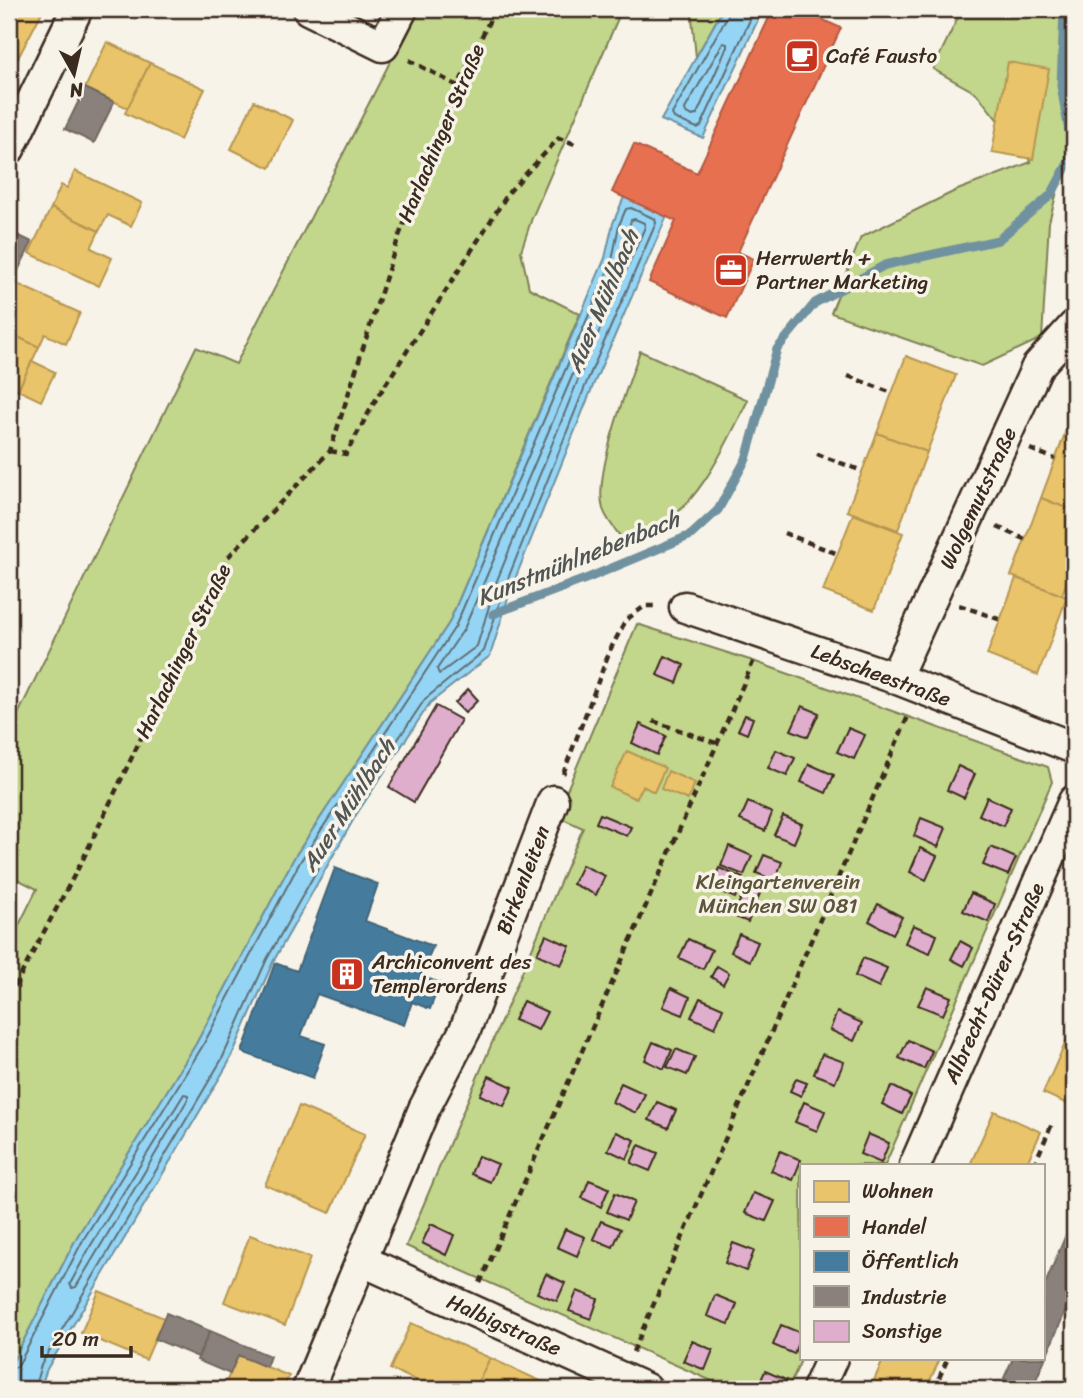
<svg xmlns="http://www.w3.org/2000/svg" width="1083" height="1398" font-family="Sriracha,sans-serif">
	<style>
		.green { fill: #c2d68c; stroke: #7e8055; stroke-width: 2 }
		.water { fill: #94d5f5; stroke: #70919f; stroke-width: 2 }
		.homes { fill: #e9c46a; stroke: #b59653; stroke-width: 2 }
		.shops { fill: #e76f51; stroke: #b35a42; stroke-width: 2 }
		.public { fill: #457b9d; stroke: #426377; stroke-width: 2 }
		.industry { fill: #8a817c; stroke: #726760; stroke-width: 2 }
		.lines { fill: none; stroke-linecap: round; stroke-linejoin: round }
		.shore { stroke: #5f6e74; stroke-width: 2 }
		.stream { stroke: #70919f; stroke-width: 9 }
		.building { fill: #dfaecd; stroke: #3b2a1e; stroke-width: 2 }
		.street-casing { stroke: #3b2a1e; stroke-width: 35 }
		.path { stroke: #3b2a1e; stroke-width: 4.5; stroke-dasharray: 7 5; stroke-linecap: butt }
		.street { stroke: #f7f3e8; stroke-width: 30 }
		.labels { text-anchor: middle; stroke-width: 7; stroke-linejoin: round; paint-order: stroke }
		.poi-label { font-size: 21px; fill: #3b2a1e; stroke: #f7f3e8; text-anchor: start }
		.street-label { font-size: 21px; fill: #3b2a1e; stroke: #f7f3e8 }
		.park-label { font-size: 21px; fill: #5d553a; stroke: #f7f3e8 }
		.water-label { font-size: 23px; font-style: italic; fill: #515554; stroke: #f7f3e8 }
	</style>
	<rect width="100%" height="100%" fill="#f7f3e8"/>
	<filter id="ink" filterUnits="userSpaceOnUse"><feTurbulence type="fractalNoise" baseFrequency=".0143" numOctaves="2"/><feDisplacementMap in="SourceGraphic" scale="14" xChannelSelector="R" yChannelSelector="G"/><feConvolveMatrix kernelMatrix="1 2 1 2 8 2 1 2 1" color-interpolation-filters="sRGB"/></filter>
	<g filter="url(#ink)">
		<g class="green">
			<path d="M417,9H622L532,218L521,251L529,288L580,314L449,623L294,858L196,1044L77,1237L9,1369V945L37,889L9,875V733L196,347L236,364Z"/>
			<path d="M695,9H723L696,57L692,18Z"/>
			<path d="M962,9H1074V128L1049,222L1042,338L982,366L831,313L861,237L955,191L1031,162L976,93L933,69Z"/>
			<path d="M640,351L748,400C726,444 700,505 654,530C645,535 633,538 624,541C617,532 607,521 603,509C593,476 628,385 640,351Z"/>
			<path d="M637,624L753,661L1048,767L1052,782L885,1165H801L802,1358L788,1389H730L406,1246L583,828L556,816Z"/>
		</g>
		<g class="water">
			<path d="M723,9H763L703,138L661,120Z"/>
			<path d="M624,197L667,216L595,381L511,589L490,656L430,703L356,815L273,962L229,1062L47,1369L40,1389H9V1369L77,1237L196,1044L294,858L449,623L605,258L613,223Z"/>
		</g>
		<g class="homes">
			<path d="M9,9H34L42,12L17,60L9,55Z"/>
			<path d="M107,42L150,63L128,108L85,88Z"/>
			<path d="M1008,62L1049,69L1033,159L992,152Z"/>
			<path d="M150,63L205,89L180,140L125,113Z"/>
			<path d="M254,101L293,120L270,168L231,149Z"/>
			<path d="M75,171L142,203L131,226L108,215L99,231L51,208L61,185L67,188Z"/>
			<path d="M51,208L99,231L91,248L112,258L99,286L29,253Z"/>
			<path d="M13,282L80,313L66,344L45,334L39,347L9,333V292Z"/>
			<path d="M9,333L39,347L18,390L9,386Z"/>
			<path d="M906,356L956,375L927,452L877,433Z"/>
			<path d="M32,361L55,372L41,401L18,390Z"/>
			<path d="M1070,420L1074,422V511L1041,498Z"/>
			<path d="M877,433L927,452L898,530L847,511Z"/>
			<path d="M1041,498L1074,511V562L1062,595L1011,576Z"/>
			<path d="M853,514L903,533L874,610L823,591Z"/>
			<path d="M1016,578L1067,597L1038,675L987,655Z"/>
			<path d="M627,751L665,768L654,792L643,786L636,799L610,787Z"/>
			<path d="M668,771L695,783L688,800L661,789Z"/>
			<path d="M1072,1028L1074,1029V1107L1043,1093Z"/>
			<path d="M299,1106L365,1134L330,1213L265,1185Z"/>
			<path d="M994,1111L1041,1132L1026,1165H970Z"/>
			<path d="M250,1235L310,1258L285,1325L224,1302Z"/>
			<path d="M99,1291L164,1318L146,1360L81,1333Z"/>
			<path d="M411,1323L490,1358L475,1389H436L390,1369Z"/>
			<path d="M238,1355L289,1376L283,1389H223Z"/>
			<path d="M490,1358L558,1389H475Z"/>
			<path d="M884,1358H932L939,1361L926,1389H870Z"/>
		</g>
		<path class="shops" d="M773,9H799L841,28L738,252L754,259L727,318L649,282L676,221L612,192L634,144L697,173Z"/>
		<path class="public" d="M335,868L378,884L365,921L433,946L421,976L440,983L430,1009L412,1002L404,1025L317,994L301,1036L325,1044L313,1078L242,1052L275,963L297,971Z"/>
		<g class="industry">
			<path d="M85,88L114,102L94,143L65,129Z"/>
			<path d="M9,231L32,242L11,285L9,284Z"/>
			<path d="M1074,1216V1291L1032,1389H999L1013,1358H1043V1289Z"/>
			<path d="M166,1313L210,1331L198,1357L155,1339Z"/>
			<path d="M210,1331L270,1356L266,1367L238,1355L230,1374L197,1360Z"/>
		</g>
		<g class="lines">
			<g class="shore">
				<path d="M729,9L728,15L672,114L674,118L697,128L701,126L755,9"/>
				<path d="M723,43L727,44V47L697,114L693,116L686,113L685,109Z"/>
				<path d="M635,219L644,223L645,227L580,375L496,583L477,646L439,674L437,669L464,629L620,264L631,220Z"/>
				<path d="M184,1094L188,1095V1099L76,1287L72,1288L70,1284L91,1245Z"/>
				<path d="M9,1370L18,1366L83,1240L202,1047L300,862L455,627L612,261L619,225L626,209L631,208L655,219L656,223L588,379L505,586L484,651L425,699L350,811L267,959L222,1059L41,1365L34,1389"/>
			</g>
			<path class="stream" d="M493,614L588,578L691,535L718,510L746,459L777,349L815,303L885,265L998,240L1051,195L1073,154L1061,86L1064,9"/>
		</g>
		<g class="building">
			<path d="M665,656L684,665L677,683L657,675Z"/>
			<path d="M468,689L478,700L465,713L455,703Z"/>
			<path d="M436,706L461,720L414,802L389,787Z"/>
			<path d="M802,706L819,713L808,737L791,730Z"/>
			<path d="M745,715L753,718L747,734L738,730Z"/>
			<path d="M640,724L666,736L657,755L632,743Z"/>
			<path d="M848,728L865,735L854,759L837,752Z"/>
			<path d="M776,750L795,758L787,776L768,768Z"/>
			<path d="M809,764L834,775L826,793L801,782Z"/>
			<path d="M958,766L975,774L964,798L947,790Z"/>
			<path d="M987,797L1011,808L1003,826L979,815Z"/>
			<path d="M748,802L772,813L765,831L740,820Z"/>
			<path d="M600,814L631,827L627,836L596,823Z"/>
			<path d="M783,816L802,824L794,843L774,835Z"/>
			<path d="M921,818L946,828L938,847L914,836Z"/>
			<path d="M729,846L752,856L744,875L721,866Z"/>
			<path d="M991,847L1016,858L1008,875L983,865Z"/>
			<path d="M920,848L937,856L926,880L910,872Z"/>
			<path d="M764,855L782,862L775,880L756,873Z"/>
			<path d="M582,865L605,876L596,895L573,884Z"/>
			<path d="M719,868L743,878L735,898L711,888Z"/>
			<path d="M747,885L761,891L748,922L733,916Z"/>
			<path d="M971,893L995,904L988,922L963,911Z"/>
			<path d="M878,904L902,917L893,934L869,921Z"/>
			<path d="M913,925L937,935L930,953L905,943Z"/>
			<path d="M739,934L758,942L750,961L731,952Z"/>
			<path d="M546,935L570,946L561,965L537,954Z"/>
			<path d="M688,939L712,950L703,969L679,958Z"/>
			<path d="M960,941L973,948L964,966L951,959Z"/>
			<path d="M863,958L887,968L879,987L855,976Z"/>
			<path d="M717,966L729,973L723,984L711,977Z"/>
			<path d="M927,987L951,997L943,1015L918,1005Z"/>
			<path d="M671,988L690,997L683,1015L663,1007Z"/>
			<path d="M700,998L723,1008L715,1028L691,1017Z"/>
			<path d="M523,1001L547,1012L538,1030L514,1020Z"/>
			<path d="M837,1012L862,1023L854,1041L830,1030Z"/>
			<path d="M908,1040L932,1051L924,1069L899,1058Z"/>
			<path d="M653,1042L672,1050L664,1069L645,1060Z"/>
			<path d="M676,1049L695,1057L687,1075L667,1067Z"/>
			<path d="M822,1054L844,1062L835,1082L814,1074Z"/>
			<path d="M489,1076L513,1087L504,1106L480,1095Z"/>
			<path d="M796,1079L807,1083L801,1096L790,1091Z"/>
			<path d="M621,1083L645,1094L636,1113L612,1102Z"/>
			<path d="M892,1086L911,1096L902,1114L882,1104Z"/>
			<path d="M657,1102L676,1110L668,1128L649,1120Z"/>
			<path d="M804,1102L825,1111L817,1131L795,1122Z"/>
			<path d="M616,1132L635,1140L627,1159L608,1150Z"/>
			<path d="M868,1134L889,1143L881,1163L860,1154Z"/>
			<path d="M639,1145L658,1153L650,1171L631,1163Z"/>
			<path d="M780,1151L801,1160L793,1180L771,1171Z"/>
			<path d="M478,1156L498,1164L490,1182L471,1174Z"/>
			<path d="M589,1180L609,1188L601,1207L582,1198Z"/>
			<path d="M615,1193L634,1202L626,1220L607,1212Z"/>
			<path d="M753,1193L775,1201L766,1221L745,1213Z"/>
			<path d="M601,1221L621,1229L613,1247L593,1239Z"/>
			<path d="M431,1224L454,1235L446,1255L422,1243Z"/>
			<path d="M565,1229L585,1237L577,1256L557,1247Z"/>
			<path d="M733,1243L754,1251L746,1271L725,1263Z"/>
			<path d="M546,1274L565,1283L557,1301L537,1293Z"/>
			<path d="M577,1291L598,1299L591,1319L569,1311Z"/>
			<path d="M715,1295L737,1304L729,1324L707,1316Z"/>
			<path d="M781,1325L801,1333L794,1354L773,1345Z"/>
			<path d="M692,1341L713,1350L705,1370L683,1361Z"/>
			<path d="M765,1371L786,1380L782,1389H757Z"/>
		</g>
		<g class="lines">
			<g class="street-casing">
				<g id="street">
					<path d="M308,9L383,46L402,9"/>
					<path d="M9,149L77,9"/>
					<path d="M685,607L895,678L1074,748"/>
					<path d="M895,678L1037,367L1074,326"/>
					<path d="M915,1165L1074,801"/>
					<path d="M363,1261L646,1389"/>
					<path d="M308,1389L424,1109L465,1030L553,801"/>
					<path d="M818,1389L832,1358"/>
				</g>
			</g>
			<g class="path">
				<path d="M409,60L458,86"/>
				<path d="M848,376L892,393"/>
				<path d="M1030,449L1055,459"/>
				<path d="M330,451L346,454L375,401L509,192L559,138L575,144"/>
				<path d="M817,454L862,471"/>
				<path d="M997,527L1025,539"/>
				<path d="M784,533L838,554"/>
				<path d="M959,605L1001,620"/>
				<path d="M653,721L716,743"/>
				<path d="M563,774L610,650L626,620L645,606H656"/>
				<path d="M9,997L83,859L228,557L330,451L399,236L458,86L495,9"/>
				<path d="M1034,1165L1052,1124"/>
				<path d="M480,1283L754,660"/>
				<path d="M633,1352L909,714"/>
				<path d="M429,1389L430,1386"/>
				<path d="M934,1389L948,1358"/>
			</g>
			<use href="#street" class="street"/>
		</g>
	</g>
	<defs>
		<g id="cafe-square" transform="scale(1.75)"><rect x="-9" y="-9" width="18" height="18" rx="4" fill="#c8321e" stroke="#f7f3e8"/><path d="M-5.5-4.5H6V0H3Q3 3.5 0 3.5H-2.5Q-5.5 3.5-5.5 0ZM3-3.2v2h1.7v-2ZM-6 4.5H4V6H-6Z" fill="#fff"/></g>
		<g id="office-square" transform="scale(1.75)"><rect x="-9" y="-9" width="18" height="18" rx="4" fill="#c8321e" stroke="#f7f3e8"/><path d="M-6-3h4V-5.5h4V-3h4V5H-6ZM-1-4.5V-3h2v-1.5ZM-6 0V1H6V0Z" fill="#fff"/></g>
		<g id="building-square" transform="scale(1.75)"><rect x="-9" y="-9" width="18" height="18" rx="4" fill="#c8321e" stroke="#f7f3e8"/><path d="M-4-6H4V6H1V3H-1V6H-4ZM-2.5-4.3h1.7v1.8h-1.7ZM.8-4.3h1.7v1.8H.8ZM-2.5-1h1.7V.8h-1.7ZM.8-1h1.7V.8H.8Z" fill="#fff"/></g>
	</defs>
	<g fill-rule="evenodd">
		<use href="#cafe-square" x="802" y="56"/>
		<use href="#office-square" x="731" y="270"/>
		<use href="#building-square" x="347" y="974"/>
	</g>
	<g class="labels">
		<g class="poi-label">
			<text x="826" y="63">Café Fausto</text>
			<text x="756" y="265">Herrwerth +<tspan x="756" dy="24">Partner Marketing</tspan></text>
			<text x="372" y="969">Archiconvent des<tspan x="372" dy="24">Templerordens</tspan></text>
		</g>
		<g class="street-label">
			<text transform="translate(441 133) rotate(-67)" y="7">Harlachinger Straße</text>
			<text transform="translate(978 498) rotate(-65)" y="7">Wolgemutstraße</text>
			<text transform="translate(183 651) rotate(-64)" y="7">Harlachinger Straße</text>
			<text transform="translate(881 675) rotate(20)" y="7">Lebscheestraße</text>
			<text transform="translate(523 880) rotate(-69)" y="7">Birkenleiten</text>
			<text transform="translate(994 983) rotate(-66)" y="7">Albrecht-Dürer-Straße</text>
			<text transform="translate(504 1325) rotate(24)" y="7">Halbigstraße</text>
		</g>
		<g class="park-label">
			<text x="778" y="889">Kleingartenverein<tspan x="778" dy="24">München SW 081</tspan></text>
		</g>
		<g class="water-label">
			<text transform="translate(602 301) rotate(-67)" y="8">Auer Mühlbach</text>
			<text transform="translate(578 558) rotate(-22)" y="8">Kunstmühlnebenbach</text>
			<text transform="translate(348 805) rotate(-57)" y="8">Auer Mühlbach</text>
		</g>
	</g>
	<rect width="1083" height="1398" fill="none" stroke="#f7f3e8" stroke-width="35"/>
	<rect x="18" y="18" width="1048" height="1363" fill="none" stroke="#3b2a1e" stroke-width="2.5" filter="url(#ink)"/>
	<rect x="800" y="1164" width="245" height="196" fill="#f7f3e8" stroke="#aca397" stroke-width="2"/>
	<rect x="814" y="1181" width="35" height="21" fill="#e9c46a" stroke="#aca397" stroke-width="2"/>
	<text x="862" y="1198" font-size="21" fill="#3b2a1e">Wohnen</text>
	<rect x="814" y="1216" width="35" height="21" fill="#e76f51" stroke="#aca397" stroke-width="2"/>
	<text x="862" y="1234" font-size="21" fill="#3b2a1e">Handel</text>
	<rect x="814" y="1251" width="35" height="21" fill="#457b9d" stroke="#aca397" stroke-width="2"/>
	<text x="862" y="1268" font-size="21" fill="#3b2a1e">Öffentlich</text>
	<rect x="814" y="1286" width="35" height="21" fill="#8a817c" stroke="#aca397" stroke-width="2"/>
	<text x="862" y="1304" font-size="21" fill="#3b2a1e">Industrie</text>
	<rect x="814" y="1321" width="35" height="21" fill="#dfaecd" stroke="#aca397" stroke-width="2"/>
	<text x="862" y="1338" font-size="21" fill="#3b2a1e">Sonstige</text>
	<g transform="translate(74 74) rotate(172)" stroke="#f7f3e8" stroke-width="5" paint-order="stroke">
	<path d="M0-5L12 26L0 18L-12 26Z" fill="#3b2a1e"/>
	<text y="-10" font-size="19" font-weight="bold" text-anchor="middle" fill="#3b2a1e">N</text>
	</g>
	<path d="M42 1346v10h89v-10" fill="none" stroke="#3b2a1e" stroke-width="3.5"/>
	<text x="52" y="1346" font-size="21" fill="#3b2a1e" stroke="#f7f3e8" stroke-width="5" paint-order="stroke">20 m</text>
</svg>
